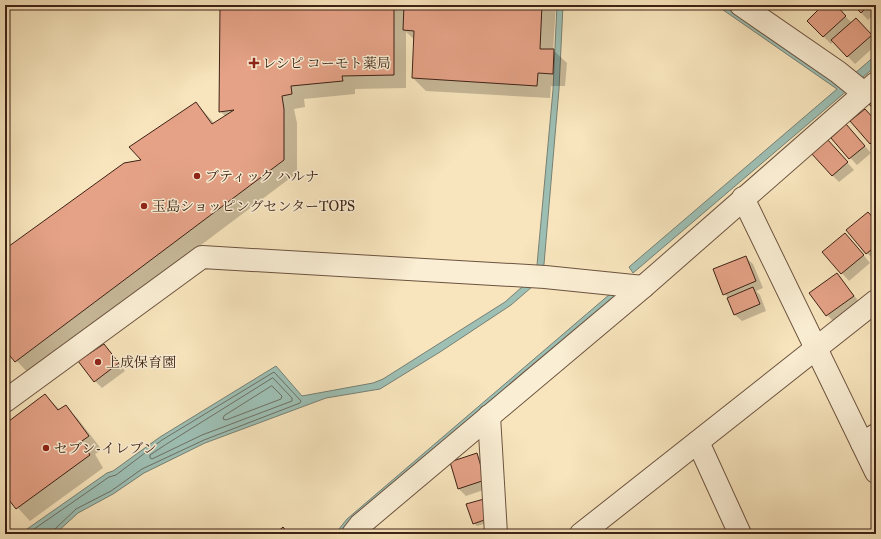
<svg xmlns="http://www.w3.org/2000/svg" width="881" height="539" font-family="'IM FELL Great Primer','Noto Serif JP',serif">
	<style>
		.water { fill: #9dbfb4; stroke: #778074 }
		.shadow { fill: #0003 }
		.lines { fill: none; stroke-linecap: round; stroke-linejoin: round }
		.shore { stroke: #6e7064; stroke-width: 1 }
		.building { fill: #e5a287; stroke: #3e2215 }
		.minor-casing { stroke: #6c533f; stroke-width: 24 }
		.tertiary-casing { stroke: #6c533f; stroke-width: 24 }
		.minor { stroke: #faeed4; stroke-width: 22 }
		.tertiary { stroke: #faeed4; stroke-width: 22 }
		.poi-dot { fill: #8f2418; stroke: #faeed4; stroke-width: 1.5 }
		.labels { text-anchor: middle; stroke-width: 3; stroke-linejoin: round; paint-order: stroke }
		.poi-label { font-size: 14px; fill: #3e2215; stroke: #faeed4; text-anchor: start }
	</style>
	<rect width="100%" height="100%" fill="#f8e5bd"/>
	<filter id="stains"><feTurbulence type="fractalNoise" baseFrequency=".005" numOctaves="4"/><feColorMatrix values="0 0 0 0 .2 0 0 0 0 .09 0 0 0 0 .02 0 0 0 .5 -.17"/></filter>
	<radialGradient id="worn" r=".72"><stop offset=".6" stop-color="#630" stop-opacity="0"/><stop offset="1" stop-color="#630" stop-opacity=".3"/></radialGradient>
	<g class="water">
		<path d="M557,5H563L559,89L544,264L540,280L511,305L440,352L380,389L326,398L205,443L144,473L113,494L78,513L55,534H20L107,473L113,471L160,437L276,366L302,396L373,383L383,379L505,302L531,279L537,265L553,90Z"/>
		<path d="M716,5H731L854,74L876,55V66L633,273L629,267L837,89Z"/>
		<path d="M617,288L619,298L345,534H335L347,519Z"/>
	</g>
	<g class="shadow">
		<path d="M221,5H556L553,50L567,63L565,86H551L550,98L426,91L413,78L415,40L406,32V88L355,89V94L304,99L305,107L294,109L297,123V173L29,374L5,348V250L142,161L196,103L215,124L226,117L220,111Z"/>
		<path d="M825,5H834L852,23L863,26L876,40V45L855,64L833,41L831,44L808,21Z"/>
		<path d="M854,5H876V12L868,20Z"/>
		<path d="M876,28V34L873,31Z"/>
		<path d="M876,122V148L871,143Z"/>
		<path d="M853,133L871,153L857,165L832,138Z"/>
		<path d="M834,148L854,170L839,182L832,175Z"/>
		<path d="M876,221V258L874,260L867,253Z"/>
		<path d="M852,241L870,263L849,281L823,252Z"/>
		<path d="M745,257L753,264L763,288L756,291L760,295L766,311L742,321L734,314L729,298L724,294Z"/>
		<path d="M837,274L860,303L834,322L827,315Z"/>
		<path d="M104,345L125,371L102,388L95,381Z"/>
		<path d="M45,395L60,410L65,406L78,419L102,450L95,454L103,468L30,521L5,494V426Z"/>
		<path d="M476,455L484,462L492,487L466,496L459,489L451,463Z"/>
		<path d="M468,505L493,521L477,526L474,523Z"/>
	</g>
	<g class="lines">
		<g class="shore">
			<path d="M273,378L292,398V401L202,435L152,459L150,458V455L165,445Z"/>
			<path d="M272,386L282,396L281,399L226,420L223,419L224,416Z"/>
			<path d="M27,534L109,477L116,475L162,440L274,372L301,401L300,403L204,440L142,469L111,491L76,509L54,530L53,534"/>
		</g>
	</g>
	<g class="building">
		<path d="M220,5H394V75L342,76L343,81L291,86L292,94L282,96L284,109V160L15,362L5,350V249L124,163L141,160L129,147L196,102L212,124L234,110L219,112Z"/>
		<path d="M404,5H542L540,49H554L553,74L538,73L537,86L412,78L414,31L403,30Z"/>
		<path d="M823,5H836L846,16L823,37L807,21Z"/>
		<path d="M853,5H869L861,13Z"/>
		<path d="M856,18L872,35L847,57L831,40Z"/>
		<path d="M876,98V112L869,104Z"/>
		<path d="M865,109L876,121V138L870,144L850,121Z"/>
		<path d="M846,124L865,146L849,159L831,138Z"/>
		<path d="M827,139L848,162L832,176L811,153Z"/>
		<path d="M868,212L876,221V246L866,254L846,230Z"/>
		<path d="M845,233L864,255L841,274L822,252Z"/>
		<path d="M746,256L756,281L723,295L713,269Z"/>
		<path d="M837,273L854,296L826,316L809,293Z"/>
		<path d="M753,287L760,304L734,315L727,298Z"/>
		<path d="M104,344L119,363L94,382L78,361Z"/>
		<path d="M45,394L58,410L66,405L89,436L82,441L90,455L16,509L5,495V424Z"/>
		<path d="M477,453L485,480L458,489L450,462Z"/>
		<path d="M484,499L490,518L473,524L466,504Z"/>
		<path d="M283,527L289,534H275Z"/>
	</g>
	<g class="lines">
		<g class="minor-casing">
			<g id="minor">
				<path d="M741,5L838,72L864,93"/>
				<path d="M5,401L202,257L545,277L643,287"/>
				<path d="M489,416L496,534"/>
				<path d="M698,442L740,534"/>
				<path d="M862,443L876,435"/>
				<path d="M353,534L360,525L643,287L876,83"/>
				<path d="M581,534L876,301"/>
			</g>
		</g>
		<g class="tertiary-casing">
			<path id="tertiary" d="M743,198L876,472"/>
		</g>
		<use href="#minor" class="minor"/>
		<use href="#tertiary" class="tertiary"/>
	</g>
	<g class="poi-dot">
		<path d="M252 57h4v4h4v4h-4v4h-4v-4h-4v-4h4z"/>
		<circle cx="197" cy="176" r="4"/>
		<circle cx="144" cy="206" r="4"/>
		<circle cx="98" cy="362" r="4"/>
		<circle cx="46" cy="448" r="4"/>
	</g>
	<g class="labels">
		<g class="poi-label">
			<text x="262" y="68">レシピ コーモト薬局</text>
			<text x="205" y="181">ブティック ハルナ</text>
			<text x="152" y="211">玉島ショッピングセンターTOPS</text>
			<text x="106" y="367">上成保育園</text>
			<text x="54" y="453">セブン-イレブン</text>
		</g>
	</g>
	<rect width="881" height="539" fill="none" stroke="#f8e5bd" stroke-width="20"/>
	<rect x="6" y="6" width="869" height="527" fill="none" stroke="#3e2215" stroke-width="2"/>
	<rect x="10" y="10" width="861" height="519" fill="none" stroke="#3e2215"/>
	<rect width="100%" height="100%" filter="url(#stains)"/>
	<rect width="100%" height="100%" fill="url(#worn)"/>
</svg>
